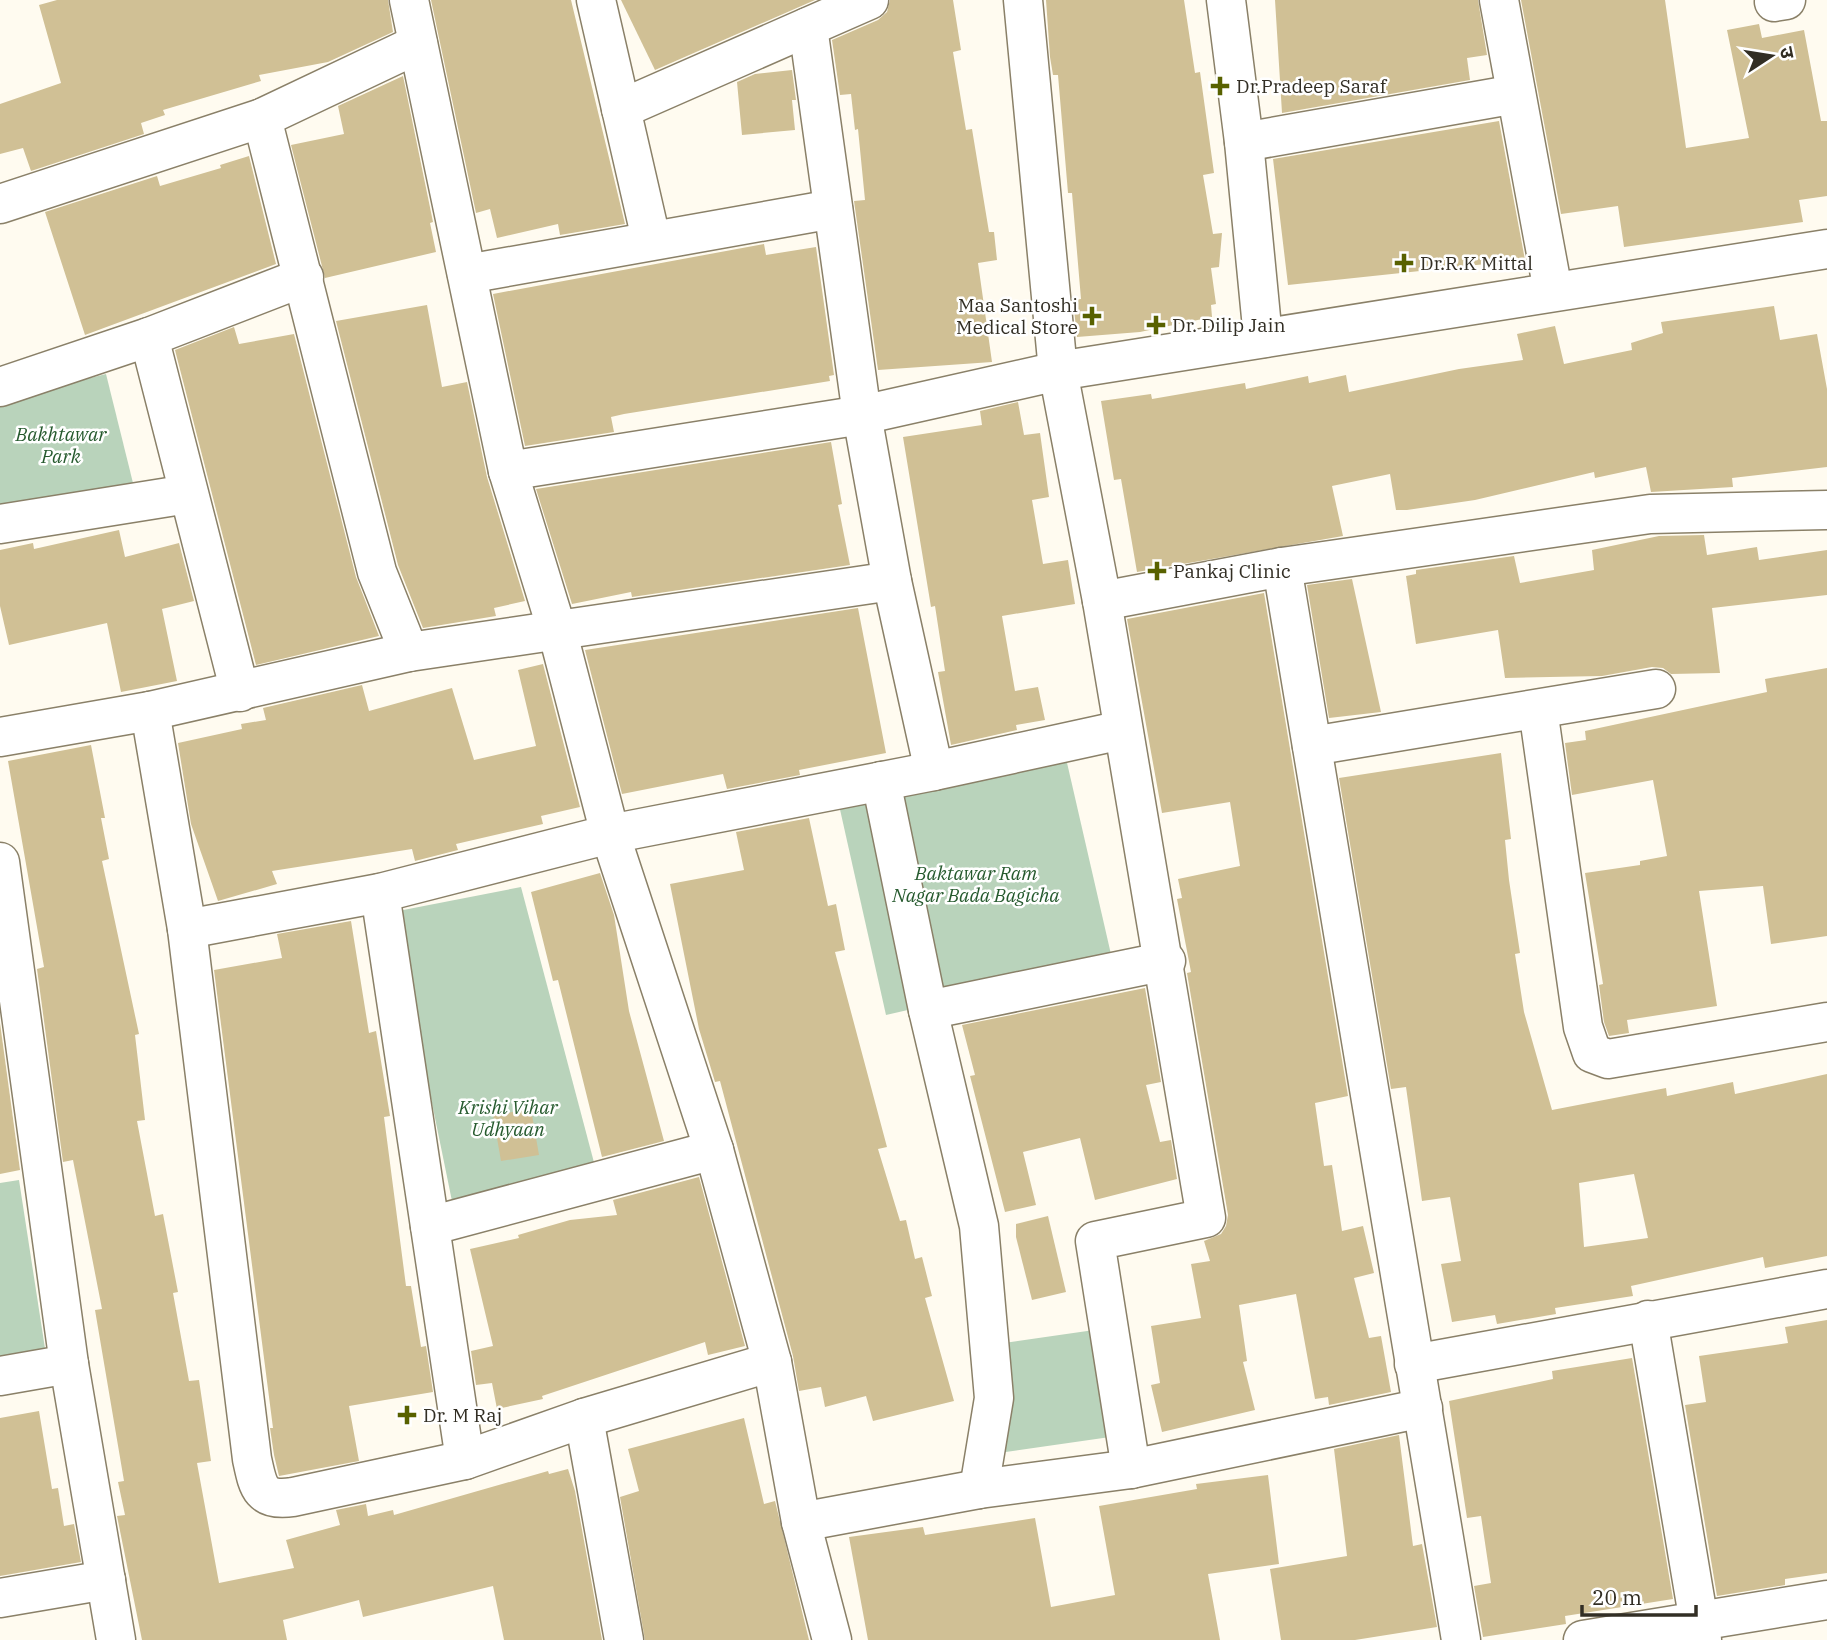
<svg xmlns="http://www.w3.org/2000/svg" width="1827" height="1640" font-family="'IBM Plex Serif','Noto Sans Devanagari',serif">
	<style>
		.green { fill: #b9d3bb }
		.building { fill: #d0c095; fill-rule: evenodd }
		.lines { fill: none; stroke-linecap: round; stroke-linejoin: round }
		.minor-casing { stroke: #8a8068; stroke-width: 41 }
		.minor { stroke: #fff; stroke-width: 38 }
		.poi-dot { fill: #586100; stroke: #fff; stroke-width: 2.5 }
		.labels { text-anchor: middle; stroke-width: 5; stroke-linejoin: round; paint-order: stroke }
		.poi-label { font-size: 19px; fill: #322e24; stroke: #fff; text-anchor: start }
		.park-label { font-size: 19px; font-style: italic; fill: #265a2e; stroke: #fff }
	</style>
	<rect width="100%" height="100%" fill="#fffbf0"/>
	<g class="green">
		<path d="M106,374L134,487L0,515V401Z"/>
		<path d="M1065,754L1113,963L886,1015L839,805Z"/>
		<path d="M521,887L596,1170L453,1206L393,912Z"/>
		<path d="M19,1180L46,1355L0,1361V1183Z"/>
		<path d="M1108,1328L1124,1435L985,1455L969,1348Z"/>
	</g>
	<g class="building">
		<path d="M57,0H388L393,32L328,62L259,75L261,81L163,110L165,115L141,123L144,134L31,171L23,148L0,154V104L61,83L39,5Z"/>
		<path d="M431,0H571L625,224L560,235L558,224L497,238L490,209L476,213Z"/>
		<path d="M621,0H815L655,70Z"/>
		<path d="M890,0H953L961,50L953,52L966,130L972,129L989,232H994L997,260L978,263L992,362L878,370L854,201L865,200L858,129L855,130L851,94L840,95L832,40L878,20L887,12Z"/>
		<path d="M1046,0H1184L1195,73L1200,72L1214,173L1203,175L1213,234L1222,233L1219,267L1211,268L1216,304L1211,305L1212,317L1140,332L1077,337L1073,300L1081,299L1072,193H1068L1058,75H1053L1050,57Z"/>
		<path d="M1275,0H1478L1487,55L1467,58L1470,80L1282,113Z"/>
		<path d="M1521,0H1665L1686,148L1749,138L1727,30L1759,24L1762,38L1804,30L1821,121H1827V196L1799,200L1803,222L1624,247L1618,206L1561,214Z"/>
		<path d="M792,70L796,100H792L795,130L742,135L737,82L755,74Z"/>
		<path d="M403,76L433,222L430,223L436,252L325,278L291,145L344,134L338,106Z"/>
		<path d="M1499,121L1525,260L1487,268L1486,264L1288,285L1273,159Z"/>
		<path d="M249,156L276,264L85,335L45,212L157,176L160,186L221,168L220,165Z"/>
		<path d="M764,244L766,255L816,247L834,375L829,376L830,381L624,414L611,417L614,432L525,446L493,294Z"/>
		<path d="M427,305L442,387L467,382L487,477L525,601L494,608L496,616L423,628L398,565L336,321Z"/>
		<path d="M1774,306L1780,340L1817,334L1827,389V467L1732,478L1733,487L1651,492L1646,467L1595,478L1594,472L1475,500L1407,510H1396L1390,474L1332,486L1343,536L1137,572L1121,479L1114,480L1101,401L1151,394L1152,399L1245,383L1246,389L1308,376L1309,383L1346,375L1349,392L1459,369L1523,360L1517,334L1555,326L1564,364L1632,350L1631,343L1663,333L1661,322Z"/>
		<path d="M234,327L239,344L294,334L356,577L379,636L256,665L175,350Z"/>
		<path d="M1018,402L1024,435L1040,433L1049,497L1032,500L1043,564L1068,560L1075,604L1002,616L1015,691L1038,687L1045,720L1016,725L1017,730L951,745L938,672L945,671L935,606L931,607L903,437L982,425L980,411Z"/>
		<path d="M831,442L842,504L838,505L850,565L632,597L631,592L572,604L536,489Z"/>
		<path d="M119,530L125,557L179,543L194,601L162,609L177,681L121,692L107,623L9,645L0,606V550L33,543L34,549Z"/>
		<path d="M1704,535L1707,555L1757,547L1759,560L1827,550V595L1712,608L1720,673L1671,674L1663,668L1652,667L1602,676L1505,678L1498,630L1416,644L1406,576L1416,574V570L1514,556L1520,583L1594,570L1592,550L1659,536Z"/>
		<path d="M1352,579L1381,712L1329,718L1307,585Z"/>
		<path d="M1264,593L1348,1096L1315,1103L1324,1166L1332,1165L1342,1231L1363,1226L1374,1273L1354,1278L1369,1338L1381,1336L1391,1392L1329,1405L1328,1397L1315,1399L1296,1294L1239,1305L1247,1361L1243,1362L1255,1410L1162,1432L1151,1385L1160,1383L1151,1326L1201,1318L1191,1264L1210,1261L1204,1241L1221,1234L1226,1226L1228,1215L1187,973L1191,972L1177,899L1182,898L1178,879L1240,866L1230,802L1162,813L1127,619Z"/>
		<path d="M858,608L886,753L799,770L800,775L727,789L723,774L622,794L585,650Z"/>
		<path d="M543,664L580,807L541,816L543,824L456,844L458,850L415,861L412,849L272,871L277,884L218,901L191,824L178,743L242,729L241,724L266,720L263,708L362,685L369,711L452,688L474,760L536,746L518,670Z"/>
		<path d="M1827,668V936L1771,944L1763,886L1699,891L1717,1006L1627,1020L1629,1033L1609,1036L1604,1022L1599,985L1603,984L1585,873L1640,865V861L1667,856L1653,780L1572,795L1565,743L1586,740L1585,731L1767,692L1765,679Z"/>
		<path d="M91,745L105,818H101L109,859L102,861L139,1034L135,1035L145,1120L137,1121L155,1216L163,1214L178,1292L173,1293L189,1381L199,1380L211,1461L197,1463L219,1583L294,1568L286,1540L340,1525L336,1510L366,1504L368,1516L393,1510L394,1515L548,1471L549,1474L568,1469L575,1491L602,1640H504L493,1586L363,1617L359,1600L283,1620L287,1640H142L117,1516L125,1515L118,1482L124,1481L95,1310L102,1309L73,1160L63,1162L37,969L44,967L8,761Z"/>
		<path d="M1501,753L1511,839L1505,840L1509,880L1520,953L1515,954L1524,1012L1552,1110L1666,1088L1667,1096L1733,1082L1735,1094L1827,1074V1256L1765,1268L1763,1257L1631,1286L1633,1296L1555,1308L1556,1314L1497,1324L1495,1315L1452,1322L1441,1264L1461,1261L1450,1197L1422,1201L1406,1087L1391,1089L1339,778ZM1634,1174L1648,1238L1584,1247L1579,1183Z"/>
		<path d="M809,818L828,906L836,904L845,950L835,952L887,1147L878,1149L900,1221L906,1220L915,1259L922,1257L932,1296L925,1298L954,1401L873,1421L866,1396L825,1407L821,1387L799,1391L793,1356L720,1081L715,1082L699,1029L670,884L744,870L736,832Z"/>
		<path d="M600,873L614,915L629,1011L664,1141L602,1157L558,980L553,981L531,892Z"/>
		<path d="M351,921L369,1033L376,1031L390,1116L384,1117L406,1286H411L421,1347L426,1346L433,1392L349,1406L359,1461L279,1476L274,1455L270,1428H273L214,970L282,958L277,934Z"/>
		<path d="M1145,988L1161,1082L1146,1085L1160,1142L1171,1140L1177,1179L1095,1200L1080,1138L1023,1152L1036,1205L1005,1212L970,1076L975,1075L962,1025Z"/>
		<path d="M0,1023L20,1170L0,1174Z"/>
		<path d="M531,1109L539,1155L501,1161L493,1115Z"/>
		<path d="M699,1177L745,1346L708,1355L705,1342L542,1396L543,1399L497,1409L492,1383L476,1385L471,1351L493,1346L470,1249L519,1238L518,1235L570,1220L617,1215L613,1200Z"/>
		<path d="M1048,1216L1066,1292L1032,1300L1016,1237V1224Z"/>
		<path d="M1827,1320V1573L1785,1579V1585L1717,1596L1685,1405L1706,1402L1699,1356L1788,1343L1785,1327Z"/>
		<path d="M1632,1358L1673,1599L1565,1616L1566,1624L1483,1637L1474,1586L1491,1583L1481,1516L1467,1518L1449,1401L1553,1379L1552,1371Z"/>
		<path d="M39,1411L52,1489L58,1488L64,1526L74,1524L81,1562L0,1576V1418Z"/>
		<path d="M744,1418L764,1504L775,1501L809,1640H645L620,1497L639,1491L628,1449Z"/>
		<path d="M1399,1435L1413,1546L1422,1544L1437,1627L1355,1640H1281L1270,1569L1347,1556L1334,1449Z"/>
		<path d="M1268,1475L1279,1564L1208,1574L1220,1640H868L849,1537L923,1527L925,1535L1035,1518L1051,1607L1115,1595L1099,1506L1197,1489L1196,1484Z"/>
	</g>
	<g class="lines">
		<g class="minor-casing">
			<g id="minor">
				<path d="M409,0L508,471L557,630L610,834L714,1150L772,1362L801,1522L832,1640"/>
				<path d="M596,0L651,239"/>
				<path d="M1023,0L1058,371L1102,601L1206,1218L1095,1241L1131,1469"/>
				<path d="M1226,0L1244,142L1263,338"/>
				<path d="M1499,0L1553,291"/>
				<path d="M1774,2L1786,0"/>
				<path d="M808,27L862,415L892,581L934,771"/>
				<path d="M621,109L869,0"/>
				<path d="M262,118L377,572L409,652"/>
				<path d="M1244,142L1516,94"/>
				<path d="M0,204L262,118L418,44"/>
				<path d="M467,274L833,209"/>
				<path d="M149,337L240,692"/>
				<path d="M0,387L149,337L304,277"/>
				<path d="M508,471L862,415L1058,371L1827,249"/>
				<path d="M0,524L188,494"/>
				<path d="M1282,567L1461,1640"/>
				<path d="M1102,601L1282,567L1650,514L1827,510"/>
				<path d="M1538,709L1583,1027L1592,1053L1608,1059L1827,1022"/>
				<path d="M150,711L187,929L252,1459C258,1487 260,1502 293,1497L465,1460L584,1418L772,1362"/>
				<path d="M0,737L150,711L409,652L892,581"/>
				<path d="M1312,746L1656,689"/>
				<path d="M881,781L928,1010L979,1226L994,1398L979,1489"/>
				<path d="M0,862L69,1364L116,1640"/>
				<path d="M380,893L465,1460"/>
				<path d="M187,929L380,893L610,834L934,771L1122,730"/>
				<path d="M928,1010L1166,961"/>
				<path d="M430,1226L714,1150"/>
				<path d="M1648,1320L1702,1640"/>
				<path d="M1414,1364L1827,1289"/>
				<path d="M0,1376L69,1364"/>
				<path d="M584,1418L624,1640"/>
				<path d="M801,1522L979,1489L1131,1469L1423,1408"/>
				<path d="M0,1598L106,1580"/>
				<path d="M1583,1640L1827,1600"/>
			</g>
		</g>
		<use href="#minor" class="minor"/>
	</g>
	<g class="poi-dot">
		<path d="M1216.5 75.5h7v7h7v7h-7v7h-7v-7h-7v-7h7z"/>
		<path d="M1400.5 252.5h7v7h7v7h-7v7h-7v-7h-7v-7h7z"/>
		<path d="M1088.5 305.5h7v7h7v7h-7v7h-7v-7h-7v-7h7z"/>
		<path d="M1152.5 314.5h7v7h7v7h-7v7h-7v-7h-7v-7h7z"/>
		<path d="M1153.5 560.5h7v7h7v7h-7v7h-7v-7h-7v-7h7z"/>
		<path d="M403.5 1404.5h7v7h7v7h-7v7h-7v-7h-7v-7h7z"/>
	</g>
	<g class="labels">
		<g class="poi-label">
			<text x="1236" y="93">Dr.Pradeep Saraf</text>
			<text x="1420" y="270">Dr.R.K Mittal</text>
			<text x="1078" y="312" text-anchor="end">Maa Santoshi<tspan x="1078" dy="22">Medical Store</tspan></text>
			<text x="1172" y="332">Dr. Dilip Jain</text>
			<text x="1173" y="578">Pankaj Clinic</text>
			<text x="423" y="1422">Dr. M Raj</text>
		</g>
		<g class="park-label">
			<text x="61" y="441">Bakhtawar<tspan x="61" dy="22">Park</tspan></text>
			<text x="976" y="880">Baktawar Ram<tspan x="976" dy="22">Nagar Bada Bagicha</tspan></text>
			<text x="508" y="1114">Krishi Vihar<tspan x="508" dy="22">Udhyaan</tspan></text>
		</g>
	</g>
	<g transform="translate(1771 56) rotate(78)" stroke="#ffffff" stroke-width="5" paint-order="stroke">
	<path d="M0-5L12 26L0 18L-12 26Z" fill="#322e24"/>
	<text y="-10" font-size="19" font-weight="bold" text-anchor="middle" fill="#322e24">उ</text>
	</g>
	<path d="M1582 1605v10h114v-10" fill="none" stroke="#322e24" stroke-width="3.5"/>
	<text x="1592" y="1605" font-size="21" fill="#322e24" stroke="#ffffff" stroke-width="5" paint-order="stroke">20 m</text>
</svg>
